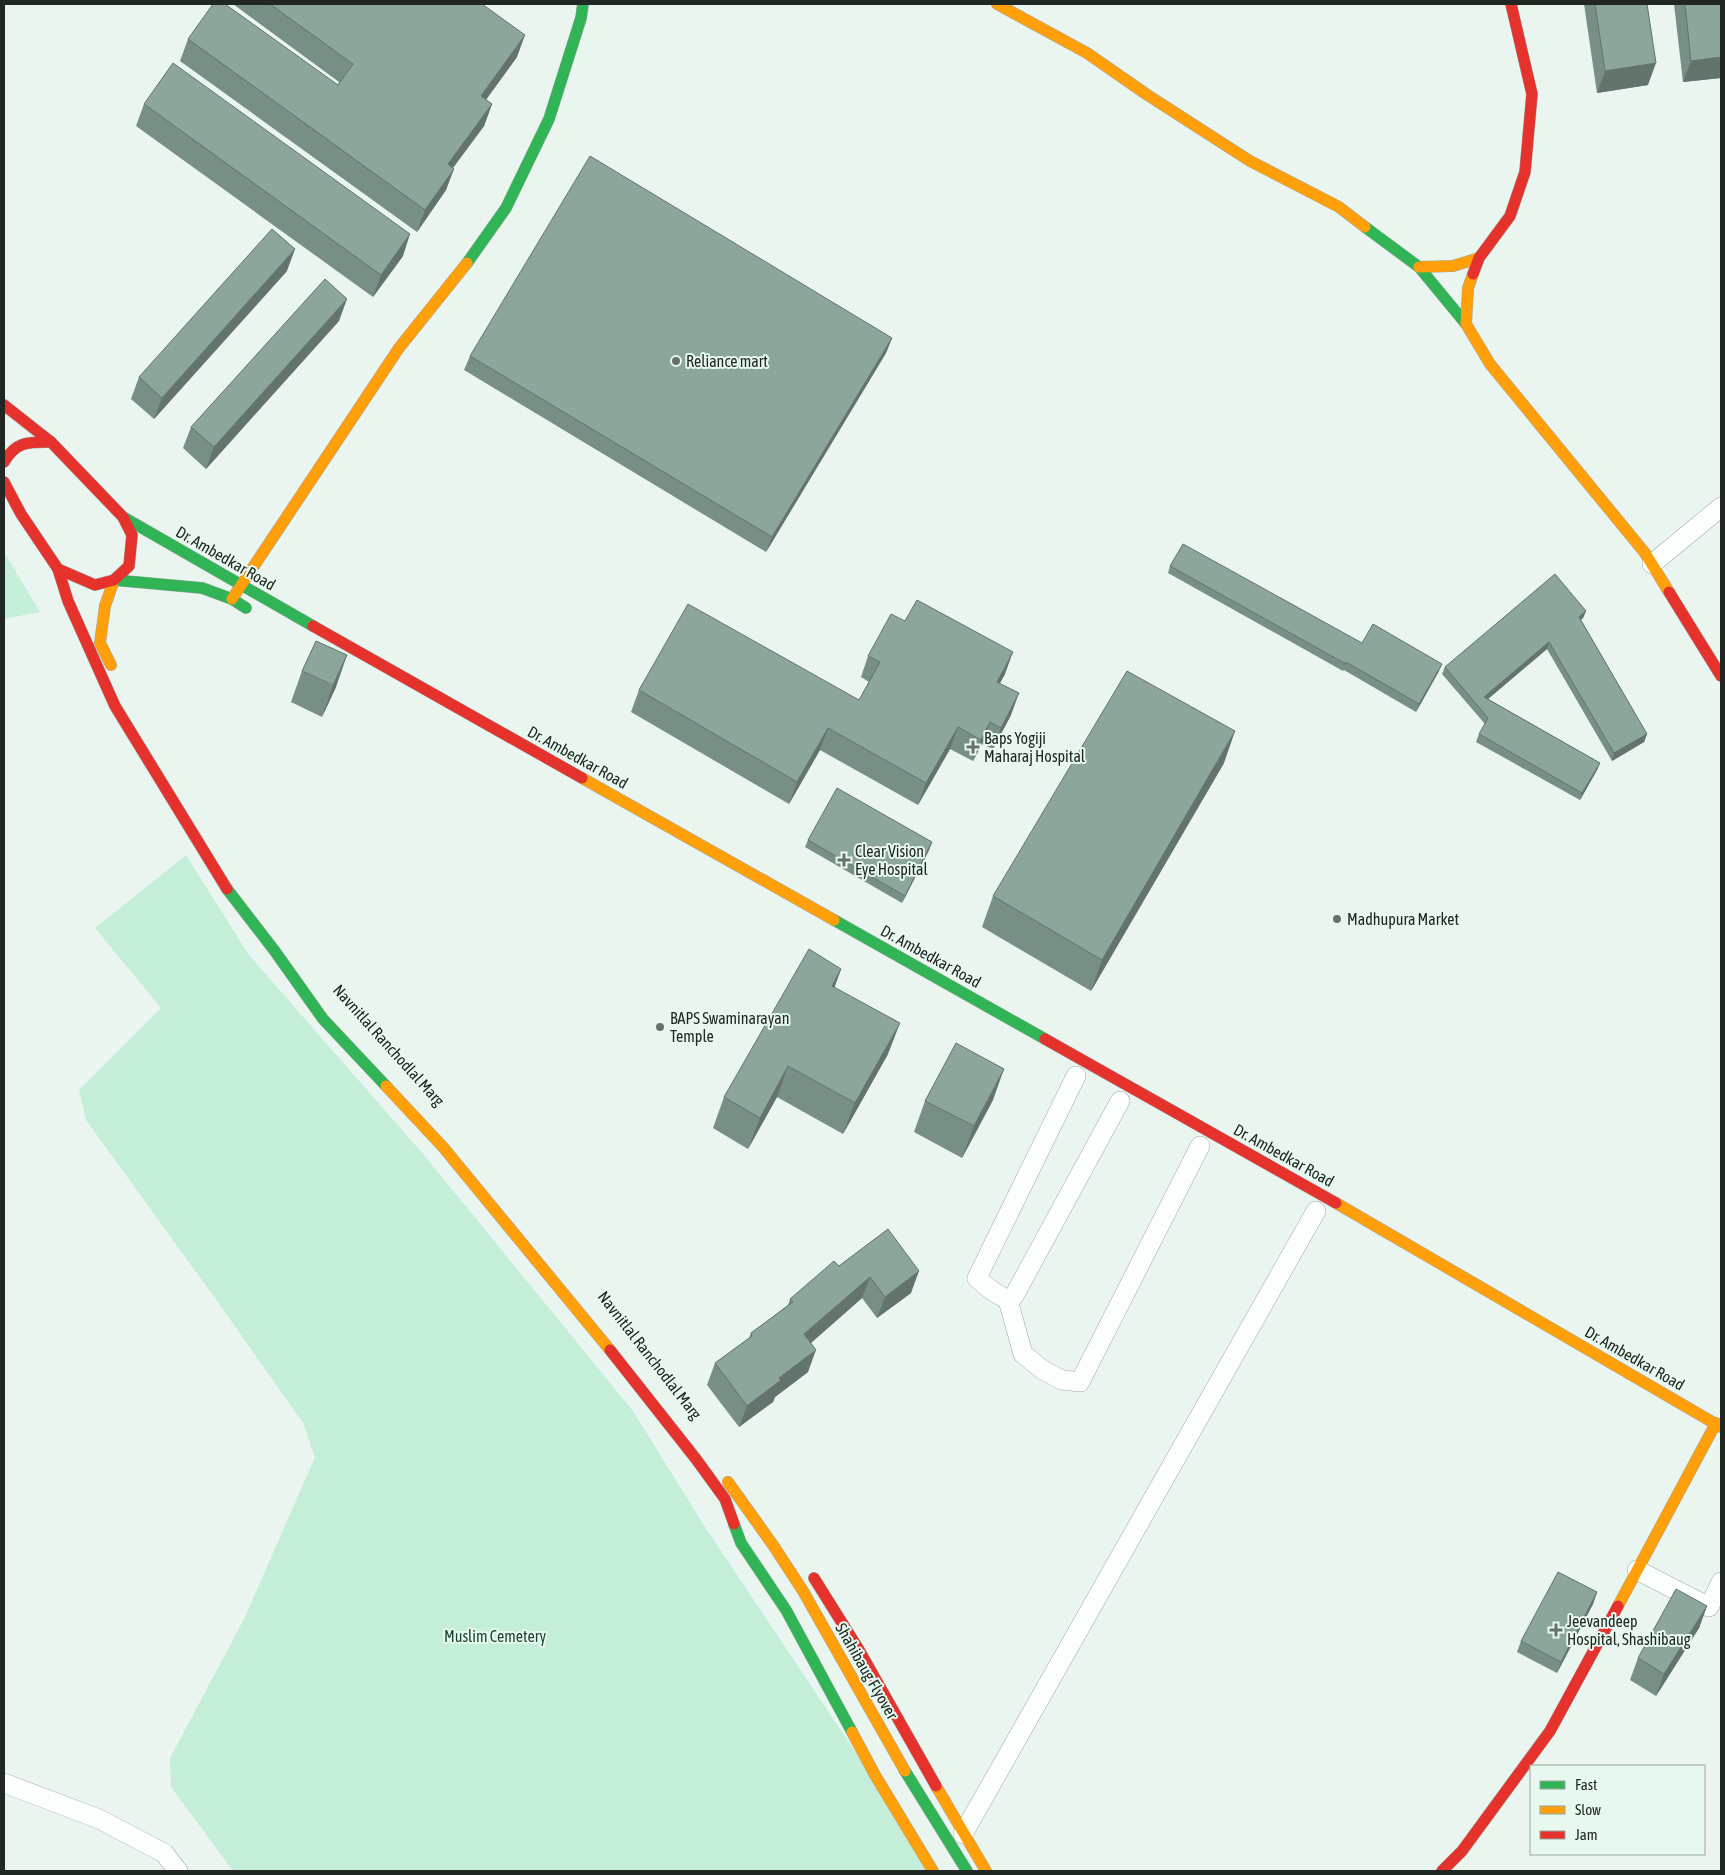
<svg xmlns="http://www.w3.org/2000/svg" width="1725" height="1875" font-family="'Asap Condensed',sans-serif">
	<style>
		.green { fill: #c5eed9 }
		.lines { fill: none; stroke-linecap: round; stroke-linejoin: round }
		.street-casing { stroke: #a1a9a5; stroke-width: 20 }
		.fast-casing { stroke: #a1a9a5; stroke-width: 12 }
		.slow-casing { stroke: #a1a9a5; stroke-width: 12 }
		.jam-casing { stroke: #a1a9a5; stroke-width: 12 }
		.street { stroke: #fcfefd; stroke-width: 19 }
		.fast { stroke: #30b455; stroke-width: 11 }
		.slow { stroke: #ff9f0a; stroke-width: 11 }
		.jam { stroke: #e5322d; stroke-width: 11 }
		.wall { fill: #788f85 }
		.shaded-wall { fill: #62746c }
		.building { fill: #8ca69b; stroke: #62746c }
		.poi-dot { fill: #68706b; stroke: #e7f9ef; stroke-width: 2 }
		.labels { text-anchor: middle; stroke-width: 4; stroke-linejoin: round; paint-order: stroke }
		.poi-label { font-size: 16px; fill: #212824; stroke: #e7f9ef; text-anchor: start }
		.street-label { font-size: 16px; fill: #212824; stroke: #e7f9ef }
		.park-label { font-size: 16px; fill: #1c4633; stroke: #e7f9ef }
	</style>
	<rect width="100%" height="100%" fill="#ebf5f0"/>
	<g class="green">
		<path d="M4,552L40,612L4,619Z"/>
		<path d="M186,855L249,955L424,1155L633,1411L705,1527L935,1871H233L171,1787L170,1758L244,1619L315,1457L303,1423L217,1301L86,1120L79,1090L161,1008L95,928Z"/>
	</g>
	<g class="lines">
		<g class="street-casing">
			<g id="street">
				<path d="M1652,564L1721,507"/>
				<path d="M1076,1076L977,1278C987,1288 996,1294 1008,1300L1014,1296L1120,1101"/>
				<path d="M1008,1300L1023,1354L1043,1370L1062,1380L1080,1382L1200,1146"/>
				<path d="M1637,1570L1709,1607L1721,1582"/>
				<path d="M4,1783L99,1819L164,1853L178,1871"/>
				<path d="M963,1834L1316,1211"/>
			</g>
		</g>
		<g class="fast-casing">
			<g id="fast">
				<path d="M1365,227L1419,267L1466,324"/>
				<path d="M467,263L506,208L549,119L581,18L583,4"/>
				<path d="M123,517L313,626"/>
				<path d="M114,580L202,588L232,599L246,608"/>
				<path d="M227,889L274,950L323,1019L386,1086"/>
				<path d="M834,920L1045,1039"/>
				<path d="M734,1524L741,1543L786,1610L852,1732"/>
				<path d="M905,1771L967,1871"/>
			</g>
		</g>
		<g class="slow-casing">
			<g id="slow">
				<path d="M997,4L1087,53L1146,94L1250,161L1339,207L1365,227"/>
				<path d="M1419,267L1453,266L1479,258"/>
				<path d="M1473,274L1468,288L1466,324L1490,364L1645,553L1669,592"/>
				<path d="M232,599L399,348L467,263"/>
				<path d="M111,665L100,643L105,606L114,580"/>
				<path d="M582,778L834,920"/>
				<path d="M386,1086L443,1147L610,1350"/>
				<path d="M1336,1203L1721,1427"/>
				<path d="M728,1482L773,1545L803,1591L905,1771"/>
				<path d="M1618,1606L1716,1423"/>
				<path d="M852,1732L875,1775L933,1871"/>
				<path d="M936,1786L986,1871"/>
			</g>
		</g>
		<g class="jam-casing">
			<g id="jam">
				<path d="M1473,274L1479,258L1510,216L1525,172L1532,94L1511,4"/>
				<path d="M4,405L51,442"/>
				<path d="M4,462C16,441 29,442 51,442L123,517L132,535L129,566L114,580L95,585L58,569L21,514L4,482"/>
				<path d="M58,569L68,601L115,706L227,889"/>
				<path d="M1669,592L1721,676"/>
				<path d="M313,626L582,778"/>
				<path d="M1045,1039L1336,1203"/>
				<path d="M610,1350L696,1459L725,1499L734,1524"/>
				<path d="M814,1578L859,1650L936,1786"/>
				<path d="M1442,1871L1462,1851L1550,1731L1618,1606"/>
			</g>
		</g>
		<use href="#street" class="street"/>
		<use href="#fast" class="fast"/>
		<use href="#slow" class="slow"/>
		<use href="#jam" class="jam"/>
	</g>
	<g class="wall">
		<path d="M233,4H482L517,57L486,100L492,104L484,126L453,168L446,190L417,232L180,61L188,39L338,85L339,82Z"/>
		<path d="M1584,4H1647L1648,85L1597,93Z"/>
		<path d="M1674,4H1721V78L1683,82Z"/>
		<path d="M144,104L403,256L373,297L136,126Z"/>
		<path d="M287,271L154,419L131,399L139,377Z"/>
		<path d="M339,321L206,469L183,448L191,427Z"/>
		<path d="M892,338L886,353L766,552L464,370L470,356Z"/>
		<path d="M1170,566L1362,643L1439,671L1416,712L1344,670L1343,671L1168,573Z"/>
		<path d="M1586,611L1583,618L1581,620L1647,734L1644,742L1612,761L1547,649L1488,699L1600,763L1597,770L1580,800L1476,742L1479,734L1485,724L1442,674L1445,667Z"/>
		<path d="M868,656L1005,674L1000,683L1011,715L993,749L982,744L973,761L950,749L918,805L820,750L789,804L631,712L639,690L859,700L869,682L861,677Z"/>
		<path d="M302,671L336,687L322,717L291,702Z"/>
		<path d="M1224,763L1091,991L982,927L993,896Z"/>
		<path d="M808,840L932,842L929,850L902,903L805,847Z"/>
		<path d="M841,969L834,988L888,1054L843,1134L777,1097L748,1149L713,1128L724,1097Z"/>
		<path d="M993,1100L962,1158L914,1132L925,1101Z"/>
		<path d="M888,1229L911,1293L877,1318L862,1298L811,1343L808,1372L775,1397L773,1402L739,1427L707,1385L715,1363L749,1338L751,1333L788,1305L790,1299L839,1266Z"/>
		<path d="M1597,1592L1593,1604L1557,1673L1517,1652L1521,1641Z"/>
		<path d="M1707,1606L1699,1628L1656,1696L1630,1680L1638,1658Z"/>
	</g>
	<g class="shaded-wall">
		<path d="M525,35L517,57L473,117L481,96Z"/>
		<path d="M1721,57V78L1683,82L1691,61Z"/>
		<path d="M1656,63L1648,85L1597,93L1605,71Z"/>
		<path d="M492,104L484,126L440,185L448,164Z"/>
		<path d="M454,169L446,190L417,232L425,210Z"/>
		<path d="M410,234L403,256L373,297L381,275Z"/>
		<path d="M295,249L287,271L154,419L162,398Z"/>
		<path d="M347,299L339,321L206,469L214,447Z"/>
		<path d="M892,338L886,353L766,552L772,537Z"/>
		<path d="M1586,611L1583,618L1576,624L1579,617Z"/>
		<path d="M1549,642L1547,649L1482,704L1484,697Z"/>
		<path d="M1013,652L1005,674L989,703L997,682Z"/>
		<path d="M347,655L336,687L322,717L333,685Z"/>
		<path d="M1442,664L1439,671L1416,712L1419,704Z"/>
		<path d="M1019,693L1011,715L993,749L1001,728Z"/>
		<path d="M990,722L982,744L973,761L981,740Z"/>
		<path d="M958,727L950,749L918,805L926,783Z"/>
		<path d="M828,728L820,750L789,804L797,782Z"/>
		<path d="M1235,731L1224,763L1091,991L1102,960Z"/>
		<path d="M1647,734L1644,742L1612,761L1614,753Z"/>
		<path d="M1600,763L1597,770L1580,800L1582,793Z"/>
		<path d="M932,842L929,850L902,903L905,896Z"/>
		<path d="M841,969L830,1000L832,986Z"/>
		<path d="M900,1023L888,1054L843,1134L855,1103Z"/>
		<path d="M788,1066L777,1097L748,1149L760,1118Z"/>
		<path d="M1004,1069L993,1100L962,1158L974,1126Z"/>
		<path d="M919,1271L911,1293L877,1318L885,1297Z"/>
		<path d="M870,1277L862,1298L796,1356L804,1334Z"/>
		<path d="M816,1350L808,1372L775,1397L773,1402L739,1427L747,1406L779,1378Z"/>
		<path d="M1597,1592L1593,1604L1557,1673L1561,1662Z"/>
		<path d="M1707,1606L1699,1628L1656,1696L1664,1674Z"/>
	</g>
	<g class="building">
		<path d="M213,4H225L338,85L353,64L270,4H482L525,35L481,96L492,104L448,164L454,169L425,210L188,39Z"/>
		<path d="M1595,4H1647L1656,63L1605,71Z"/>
		<path d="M1685,4H1721V57L1691,61Z"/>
		<path d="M173,63L410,234L381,275L144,104Z"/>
		<path d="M590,156L892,338L772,537L470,356Z"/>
		<path d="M272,229L295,249L162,398L139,377Z"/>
		<path d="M325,279L347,299L214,447L191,427Z"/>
		<path d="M1183,544L1362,643L1373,624L1442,664L1419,704L1346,662V664L1170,566Z"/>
		<path d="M1555,574L1586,611L1579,617L1647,734L1614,753L1549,642L1484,697L1600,763L1582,793L1479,734L1488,718L1445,667Z"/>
		<path d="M917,600L1013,652L997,682L1019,693L1001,728L990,722L981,740L958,727L926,783L828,728L797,782L639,690L688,604L859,700L880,662L868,656L891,614L905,621Z"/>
		<path d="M316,641L347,655L333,685L302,671Z"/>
		<path d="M1127,671L1235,731L1102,960L993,896Z"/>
		<path d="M837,788L932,842L905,896L808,840Z"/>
		<path d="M809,949L841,969L832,986L900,1023L855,1103L788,1066L760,1118L724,1097Z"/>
		<path d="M956,1043L1004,1069L974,1126L925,1101Z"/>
		<path d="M888,1229L919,1271L885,1297L870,1277L804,1334L816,1350L779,1378L781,1380L747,1406L715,1363L752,1336L751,1333L793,1302L790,1299L834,1261L839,1266Z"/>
		<path d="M1558,1572L1597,1592L1561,1662L1521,1641Z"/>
		<path d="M1676,1589L1707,1606L1664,1674L1638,1658Z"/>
	</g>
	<g class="poi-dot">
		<circle cx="676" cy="361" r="5"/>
		<path d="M970.5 739.5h5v5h5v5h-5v5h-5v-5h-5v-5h5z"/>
		<path d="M841.5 852.5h5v5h5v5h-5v5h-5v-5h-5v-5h5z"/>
		<circle cx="1337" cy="919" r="5"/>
		<circle cx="660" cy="1027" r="5"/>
		<path d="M1553.5 1622.5h5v5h5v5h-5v5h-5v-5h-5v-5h5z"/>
	</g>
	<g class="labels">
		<g class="poi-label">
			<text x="686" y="367">Reliance mart</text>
			<text x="984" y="744">Baps Yogiji<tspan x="984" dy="18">Maharaj Hospital</tspan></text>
			<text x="855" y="857">Clear Vision<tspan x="855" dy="18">Eye Hospital</tspan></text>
			<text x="1347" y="925">Madhupura Market</text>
			<text x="670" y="1024">BAPS Swaminarayan<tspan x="670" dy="18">Temple</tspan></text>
			<text x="1567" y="1627">Jeevandeep<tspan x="1567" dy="18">Hospital, Shashibaug</tspan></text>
		</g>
		<g class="street-label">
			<text transform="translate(226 558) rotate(30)" y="6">Dr. Ambedkar Road</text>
			<text transform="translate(578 757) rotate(29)" y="6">Dr. Ambedkar Road</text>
			<text transform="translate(931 956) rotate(29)" y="6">Dr. Ambedkar Road</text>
			<text transform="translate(389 1045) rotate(48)" y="6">Navnitlal Ranchodlal Marg</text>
			<text transform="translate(1284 1155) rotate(29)" y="6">Dr. Ambedkar Road</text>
			<text transform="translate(650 1355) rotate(52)" y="6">Navnitlal Ranchodlal Marg</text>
			<text transform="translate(1635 1358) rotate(30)" y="6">Dr. Ambedkar Road</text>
			<text transform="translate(867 1671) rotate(60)" y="6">Shahibaug Flyover</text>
		</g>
		<g class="park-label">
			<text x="495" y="1642">Muslim Cemetery</text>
		</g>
	</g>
	<rect width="1725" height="1875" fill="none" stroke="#212824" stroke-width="10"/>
	<rect x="1530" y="1765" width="175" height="90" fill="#e7f9ef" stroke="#98a59e"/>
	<rect x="1540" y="1781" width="25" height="8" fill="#30b455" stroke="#98a59e"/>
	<text x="1575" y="1790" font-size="15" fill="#212824">Fast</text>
	<rect x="1540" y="1806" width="25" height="8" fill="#ff9f0a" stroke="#98a59e"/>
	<text x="1575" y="1815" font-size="15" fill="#212824">Slow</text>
	<rect x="1540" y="1831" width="25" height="8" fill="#e5322d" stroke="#98a59e"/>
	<text x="1575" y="1840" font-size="15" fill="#212824">Jam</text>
</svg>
